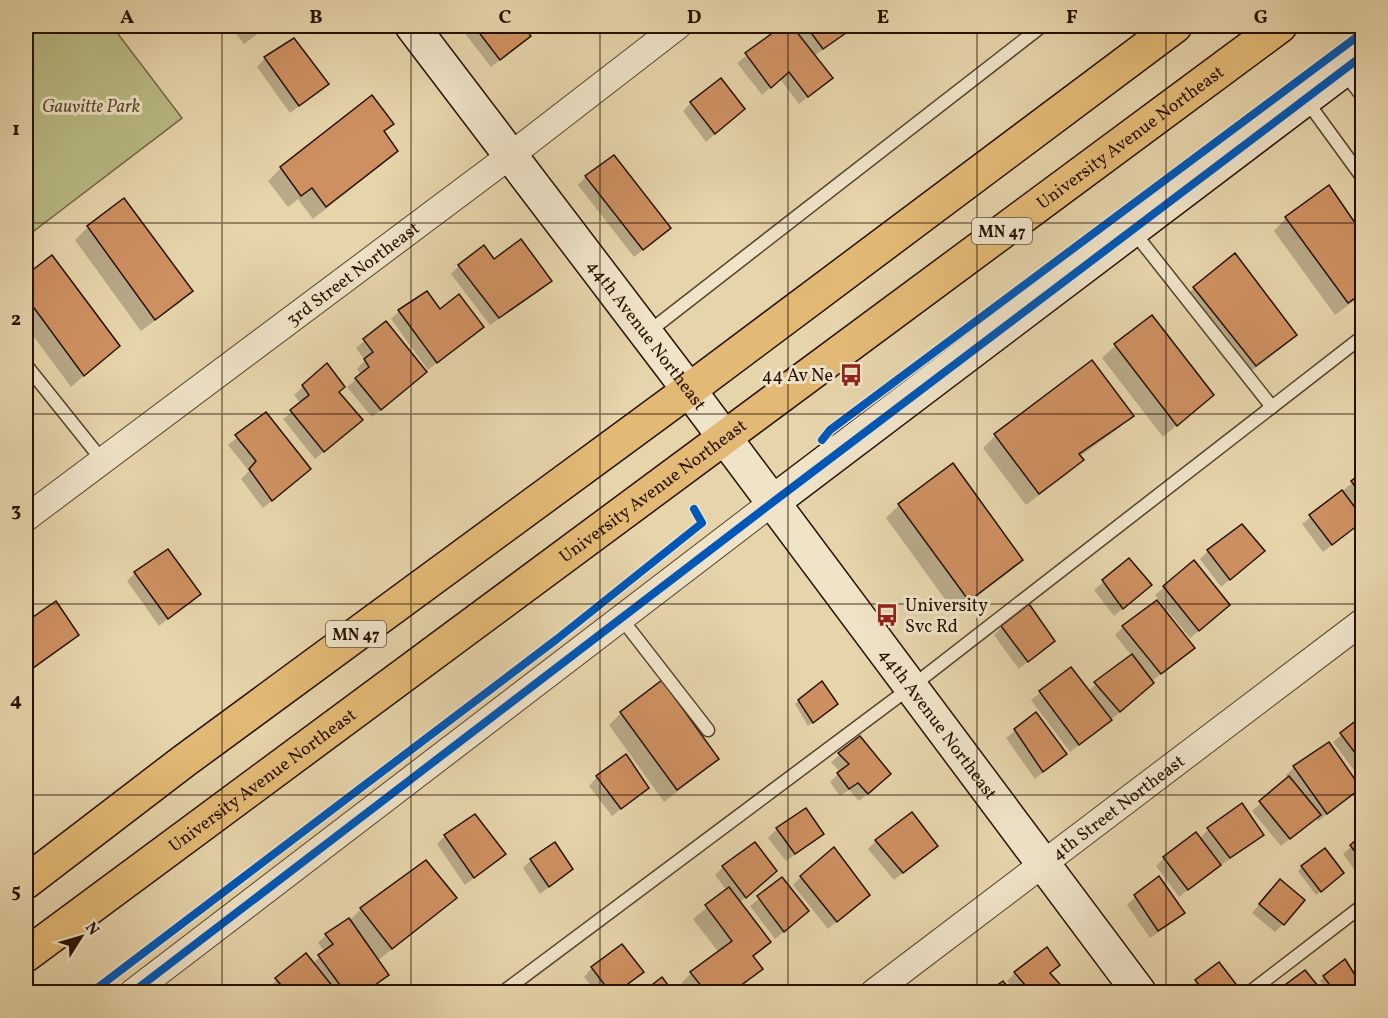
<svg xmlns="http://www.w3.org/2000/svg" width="1388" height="1018" font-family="Vollkorn,serif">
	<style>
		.green { fill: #b9bb85; stroke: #706643; stroke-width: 1.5 }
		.shadow { fill: #0003 }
		.building { fill: #ce9061; stroke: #271101; stroke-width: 1.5 }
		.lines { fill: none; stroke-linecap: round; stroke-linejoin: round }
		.lane-casing { stroke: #57422b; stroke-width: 15 }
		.street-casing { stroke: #57422b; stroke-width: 28 }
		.secondary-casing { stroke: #271101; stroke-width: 36 }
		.primary-casing { stroke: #271101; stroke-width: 36 }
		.lane { stroke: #efe3c8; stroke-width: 12 }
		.street { stroke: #efe3c8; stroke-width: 26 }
		.secondary { stroke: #efe3c8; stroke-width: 33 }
		.primary { stroke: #e3ba75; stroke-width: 33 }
		.cycleway-casing { stroke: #efe3c8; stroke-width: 11 }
		.cycleway { stroke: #0057b8; stroke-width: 8 }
		.grid { fill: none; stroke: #271101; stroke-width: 1.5; stroke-opacity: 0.55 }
		.labels { text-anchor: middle; stroke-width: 6; stroke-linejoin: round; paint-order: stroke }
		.shield { fill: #efe3c8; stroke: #63503d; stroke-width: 1.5 }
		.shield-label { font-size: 16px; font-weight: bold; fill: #271101 }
		.park-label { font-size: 18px; font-style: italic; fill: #5a4c2f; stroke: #efe3c8 }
		.street-label { font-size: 18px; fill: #271101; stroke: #efe3c8 }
		.poi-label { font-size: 18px; fill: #271101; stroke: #efe3c8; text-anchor: end }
		.neatline { fill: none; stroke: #271101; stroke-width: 2 }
		.grid-label { font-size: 20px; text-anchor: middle; font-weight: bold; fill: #271101 }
	</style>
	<rect width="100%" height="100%" fill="#e6d4aa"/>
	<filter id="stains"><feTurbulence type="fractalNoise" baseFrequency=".00333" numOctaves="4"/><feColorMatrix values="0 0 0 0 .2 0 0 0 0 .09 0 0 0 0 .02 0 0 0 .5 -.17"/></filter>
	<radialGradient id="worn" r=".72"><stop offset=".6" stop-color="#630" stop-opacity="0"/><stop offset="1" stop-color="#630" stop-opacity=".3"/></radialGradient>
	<path class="green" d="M26,26H112L182,118L26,237Z"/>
	<g class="shadow">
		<path d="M230,26H268L244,44Z"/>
		<path d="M459,26H521L529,36L491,67Z"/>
		<path d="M535,26H551L540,33Z"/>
		<path d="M784,26H790L793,30L798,26H854L846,33L814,56L831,78L799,104L780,79L762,95L737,63Z"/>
		<path d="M265,58L327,84L290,113L257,67Z"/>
		<path d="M372,97L392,123L383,133L396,151L384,163L313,219L298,199L288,207L268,181L281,168Z"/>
		<path d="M691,103L743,109L706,142L683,111Z"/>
		<path d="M586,177L669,228L634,257L578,185Z"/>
		<path d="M1328,187L1362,235V295L1335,315L1274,231L1286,218Z"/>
		<path d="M124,200L191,291L179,303L141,331L75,240L87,228Z"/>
		<path d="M52,257L118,346L71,387L26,326V276Z"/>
		<path d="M494,261L550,280L542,289L490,325L451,274L459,266Z"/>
		<path d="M1194,288L1295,335L1283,347L1242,378L1182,300Z"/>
		<path d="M399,311H440L482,327L428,370L391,319Z"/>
		<path d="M1152,318L1212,395L1163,437L1102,358L1115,346Z"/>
		<path d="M386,323L417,380L372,417L347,387L361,375L357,369L365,360L356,348Z"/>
		<path d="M327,365L338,392L361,420L315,459L283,419L301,404L294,395Z"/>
		<path d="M266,414L301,477L263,508L241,479L249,471L228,445Z"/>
		<path d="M1132,415L1119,428L1079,457L1082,460L1069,473L1026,505L983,448L995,436Z"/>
		<path d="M953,465L1022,560L1009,572L955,613L886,518L899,505Z"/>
		<path d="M1362,475V520L1323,552L1302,524Z"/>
		<path d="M1208,551L1254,560L1221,587L1200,559Z"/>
		<path d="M1129,560L1142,593L1114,616L1094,590Z"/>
		<path d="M1194,562L1220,613L1190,638L1155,595Z"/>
		<path d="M135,573L199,594L159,626L127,581Z"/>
		<path d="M55,603L77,634L69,643L26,674V624Z"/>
		<path d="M1002,627L1053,641L1019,669L994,635Z"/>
		<path d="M1123,627L1193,648L1151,682L1144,692L1101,728L1070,752L1031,700L1071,669L1088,691L1132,656L1115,635Z"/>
		<path d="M799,701L833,707L808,726L795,704Z"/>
		<path d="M621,713L717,759L704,771L664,802L609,725Z"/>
		<path d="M1035,714L1065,754L1035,779L1006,738Z"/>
		<path d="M1362,718V781L1333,742Z"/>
		<path d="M860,738L881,782L859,801L849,790L840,796L830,782L840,772L831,762Z"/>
		<path d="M1294,767L1351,796L1318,821L1316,818L1281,846L1252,811L1288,779L1286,775Z"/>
		<path d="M597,777L647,788L612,816L589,786Z"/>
		<path d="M806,810L822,834L814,842L786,861L768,838L777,829Z"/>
		<path d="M1208,830L1262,835L1253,843L1221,865L1220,864L1179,897L1156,866L1164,858L1199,839Z"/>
		<path d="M445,836L504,854L465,885L437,844Z"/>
		<path d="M1362,837V880L1343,854Z"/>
		<path d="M876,841L936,846L894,880L868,849Z"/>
		<path d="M531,860L571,869L540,894L523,868Z"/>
		<path d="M723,867L767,879L739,903L769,942L752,958L761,969L734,992H684L679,986L691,973L719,953L693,919L727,891L715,875Z"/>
		<path d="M1302,867L1338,877L1316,895L1298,871Z"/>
		<path d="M801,877L868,895L828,929L793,885Z"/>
		<path d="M782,880L799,919L775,939L750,906Z"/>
		<path d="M1272,889L1283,924L1275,932L1252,913Z"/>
		<path d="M1135,897L1183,913L1175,921L1150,938L1127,905Z"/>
		<path d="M455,898L442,910L377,961L387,975L366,992H272L268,988L305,955L312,964L325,952L318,943L326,935L349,921L361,909Z"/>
		<path d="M1058,965L1049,974L1065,992H1016L1007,981L1015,973Z"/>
		<path d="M592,968L642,972L617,992H596L584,977Z"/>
		<path d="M1305,972L1322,992H1279L1282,990Z"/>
		<path d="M1324,977L1357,989L1352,992H1329L1320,981Z"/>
		<path d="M1196,981L1237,987L1231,992H1198L1193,985Z"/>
	</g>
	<g class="building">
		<path d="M474,26H523L531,36L500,60Z"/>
		<path d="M782,26H792L833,78L808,97L789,72L771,88L745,53Z"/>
		<path d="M806,26H856L823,49Z"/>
		<path d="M294,38L329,84L299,106L264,57Z"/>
		<path d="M721,78L745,109L715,134L690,102Z"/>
		<path d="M372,95L394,124L384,131L398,151L326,207L312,188L301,196L280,167Z"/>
		<path d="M614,155L671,228L643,250L585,176Z"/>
		<path d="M1329,185L1362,233V293L1348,303L1285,217Z"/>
		<path d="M124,198L193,291L155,320L87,226Z"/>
		<path d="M521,239L552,281L499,318L458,265L484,245L494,259Z"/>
		<path d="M1235,253L1297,335L1256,366L1193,287Z"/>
		<path d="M52,255L120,346L84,376L26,297V275Z"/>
		<path d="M427,291L440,309L459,294L484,327L437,363L398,310Z"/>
		<path d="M1152,315L1214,395L1177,426L1114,344Z"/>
		<path d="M386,321L427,372L381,410L355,378L369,367L364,359L373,352L363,339Z"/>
		<path d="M1092,360L1134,416L1079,454L1084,460L1039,494L994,434Z"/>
		<path d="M327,363L345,387L339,392L363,420L324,452L290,410L309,395L302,385Z"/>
		<path d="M266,412L311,469L272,501L249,469L256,461L235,435Z"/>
		<path d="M953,463L1023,560L969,601L898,504Z"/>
		<path d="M1362,473V496L1351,481Z"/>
		<path d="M1342,490L1362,517V522L1332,545L1309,515Z"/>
		<path d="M1242,524L1265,551L1230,580L1207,550Z"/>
		<path d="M168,549L201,594L168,619L134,572Z"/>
		<path d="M1129,558L1152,585L1123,609L1102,580Z"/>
		<path d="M1194,560L1230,605L1199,631L1163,586Z"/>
		<path d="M1157,600L1195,648L1161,674L1122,626Z"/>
		<path d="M56,601L79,635L26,673V622Z"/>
		<path d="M1029,604L1055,641L1028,662L1001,626Z"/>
		<path d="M1132,654L1154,683L1120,712L1094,682Z"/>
		<path d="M1071,667L1112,720L1079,745L1039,691Z"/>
		<path d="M662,680L719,759L677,790L620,712Z"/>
		<path d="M822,681L838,704L813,723L798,700Z"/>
		<path d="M1036,712L1067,754L1043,772L1014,729Z"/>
		<path d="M1362,716V762L1340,733Z"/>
		<path d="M860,736L891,774L868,794L858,783L849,789L837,773L849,764L838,753Z"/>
		<path d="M1329,742L1361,788L1327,814L1293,766Z"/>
		<path d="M626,754L649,788L621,809L596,776Z"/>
		<path d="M1289,776L1321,815L1290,839L1259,801Z"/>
		<path d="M1242,803L1264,835L1230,858L1207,828Z"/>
		<path d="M806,808L824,834L795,854L776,828Z"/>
		<path d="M912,812L938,846L903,873L875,840Z"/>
		<path d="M475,814L506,854L474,878L444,835Z"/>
		<path d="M1196,832L1221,865L1188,890L1163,857Z"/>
		<path d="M1362,835V861L1350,845Z"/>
		<path d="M555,842L573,869L549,887L530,859Z"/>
		<path d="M755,842L777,871L746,898L722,866Z"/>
		<path d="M834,847L870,895L837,922L800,876Z"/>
		<path d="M1325,848L1344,873L1321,892L1301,866Z"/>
		<path d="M426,860L457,898L392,949L360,908Z"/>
		<path d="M1159,876L1185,913L1158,931L1134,895Z"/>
		<path d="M782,877L809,911L784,932L757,896Z"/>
		<path d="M1280,879L1305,900L1284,925L1259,904Z"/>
		<path d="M729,887L771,942L753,956L763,969L732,992H706L690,972L732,941L705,905Z"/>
		<path d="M349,918L389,975L365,992H345L318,955L333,944L325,934Z"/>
		<path d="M622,944L644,972L617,992H610L591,967Z"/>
		<path d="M1047,947L1060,965L1050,973L1067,992H1031L1014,972Z"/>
		<path d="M306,953L337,992H287L275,978Z"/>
		<path d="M1345,959L1362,986L1353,992H1335L1323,976Z"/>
		<path d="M1219,962L1239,988L1232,992H1205L1195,980Z"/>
		<path d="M1305,970L1323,992H1284L1281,988Z"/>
		<path d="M662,977L673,992H643Z"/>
		<path d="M1003,981L1012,992H988Z"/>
	</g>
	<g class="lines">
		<g class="lane-casing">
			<g id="lane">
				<path d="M1343,71L1362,96"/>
				<path d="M1306,100L1362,177"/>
				<path d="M1133,231L1272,407"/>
				<path d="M647,333L1042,26"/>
				<path d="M26,365L102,460"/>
				<path d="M621,618L708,730"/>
				<path d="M503,992L911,687L1362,337"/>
				<path d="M1250,992L1362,906"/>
			</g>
		</g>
		<g class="street-casing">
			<g id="street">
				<path id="s1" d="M26,518L511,155L678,26"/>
				<path d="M133,992L773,502"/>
				<path id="s2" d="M874,992L1362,622"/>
			</g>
		</g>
		<g class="secondary-casing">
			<g id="secondary">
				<path id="s3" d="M412,26L689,390L1139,992"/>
				<path d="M773,502L1362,56"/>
			</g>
		</g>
		<g class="primary-casing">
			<g id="primary">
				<path d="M26,882L184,761L689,390L1175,26"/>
				<path id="s4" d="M26,955L1280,26"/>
			</g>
		</g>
		<use href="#lane" class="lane"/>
		<use href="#street" class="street"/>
		<use href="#secondary" class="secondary"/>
		<use href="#primary" class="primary"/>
		<g class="cycleway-casing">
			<g id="cycleway">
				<path d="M822,440L830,430L1362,33"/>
				<path d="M92,992L557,639L702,523L694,509"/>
				<path d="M133,992L773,502L1362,56"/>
			</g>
		</g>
		<use href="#cycleway" class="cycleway"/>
	</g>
	<path class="grid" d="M222,26V992M411,26V992M600,26V992M788,26V992M977,26V992M1166,26V992M26,223H1362M26,414H1362M26,604H1362M26,795H1362"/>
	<defs>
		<g id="bus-bare" transform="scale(1.8)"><path d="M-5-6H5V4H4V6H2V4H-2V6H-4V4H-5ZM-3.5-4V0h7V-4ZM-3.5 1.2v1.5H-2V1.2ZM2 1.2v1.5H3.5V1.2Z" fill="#8f2418" stroke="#efe3c8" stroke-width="2.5" paint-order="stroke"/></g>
	</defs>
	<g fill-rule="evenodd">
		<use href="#bus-bare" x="851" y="375"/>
		<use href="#bus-bare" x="887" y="615"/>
	</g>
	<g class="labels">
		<g class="shield">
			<rect x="972" y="218" width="60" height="26" rx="4.5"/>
			<rect x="326" y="621" width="60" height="26" rx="4.5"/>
		</g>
		<g class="shield-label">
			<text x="1002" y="237">MN 47</text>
			<text x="356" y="640">MN 47</text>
		</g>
		<g class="park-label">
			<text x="91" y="112">Gauvitte Park</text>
		</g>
		<g class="street-label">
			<text dy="6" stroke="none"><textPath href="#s4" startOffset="1374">University Avenue Northeast</textPath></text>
			<text dy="6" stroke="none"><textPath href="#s1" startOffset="408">3rd Street Northeast</textPath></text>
			<text dy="6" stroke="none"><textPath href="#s3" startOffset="388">44th Avenue Northeast</textPath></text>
			<text dy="6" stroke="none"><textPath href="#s4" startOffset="780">University Avenue Northeast</textPath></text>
			<text dy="6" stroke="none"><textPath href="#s3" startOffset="874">44th Avenue Northeast</textPath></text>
			<text dy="6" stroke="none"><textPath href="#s4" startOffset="294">University Avenue Northeast</textPath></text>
			<text dy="6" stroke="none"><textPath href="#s2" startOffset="306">4th Street Northeast</textPath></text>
		</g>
		<g class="poi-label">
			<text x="833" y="381">44 Av Ne</text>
			<text x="905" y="611" text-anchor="start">University<tspan x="905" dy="21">Svc Rd</tspan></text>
		</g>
	</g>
	<rect width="1388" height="1018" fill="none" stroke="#e6d4aa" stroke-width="66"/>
	<g transform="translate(81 937) rotate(53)" stroke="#efe3c8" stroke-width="4.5" paint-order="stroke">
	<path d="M0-4.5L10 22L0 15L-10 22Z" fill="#271101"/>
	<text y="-9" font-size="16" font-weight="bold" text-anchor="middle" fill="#271101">N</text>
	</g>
	<rect x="33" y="33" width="1322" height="952" class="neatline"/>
	<g class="grid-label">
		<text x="127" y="23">A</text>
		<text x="316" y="23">B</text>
		<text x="505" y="23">C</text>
		<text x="694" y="23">D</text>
		<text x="883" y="23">E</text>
		<text x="1072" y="23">F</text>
		<text x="1261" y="23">G</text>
		<text x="16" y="135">1</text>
		<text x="16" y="325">2</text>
		<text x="16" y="516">3</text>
		<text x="16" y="706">4</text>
		<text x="16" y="897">5</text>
	</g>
	<rect width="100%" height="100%" filter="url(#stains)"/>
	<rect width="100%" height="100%" fill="url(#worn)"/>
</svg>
